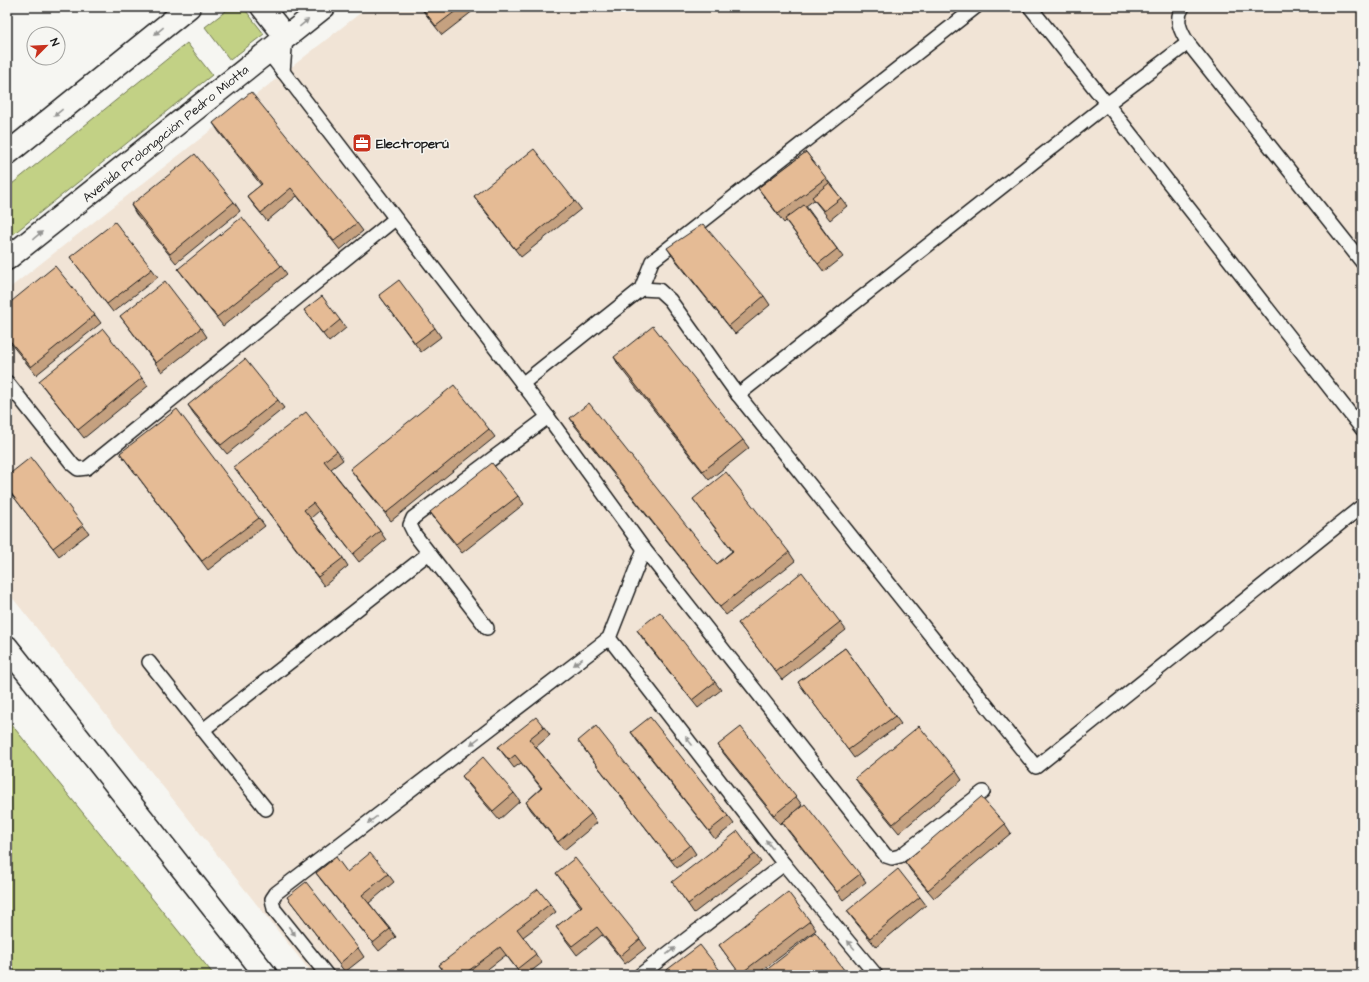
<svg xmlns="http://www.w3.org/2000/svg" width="1369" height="982" font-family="'Architects Daughter',sans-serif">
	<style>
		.built { fill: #f1e4d6 }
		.green { fill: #c2d185; stroke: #6f7650 }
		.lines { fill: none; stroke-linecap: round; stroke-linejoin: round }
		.service-casing { stroke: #1c1c1c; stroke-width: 16 }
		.minor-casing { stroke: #1c1c1c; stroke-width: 25 }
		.secondary-casing { stroke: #1c1c1c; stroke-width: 25 }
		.service { stroke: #f6f6f2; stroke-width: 13 }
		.minor { stroke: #f6f6f2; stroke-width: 22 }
		.secondary { stroke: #f6f6f2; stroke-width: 22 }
		.wall { fill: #c5a180; stroke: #1c1c1c }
		.building { fill: #e5bb95; stroke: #1c1c1c }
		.oneway { fill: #949492 }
		.labels { text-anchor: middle; stroke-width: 3; stroke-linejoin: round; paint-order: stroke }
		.street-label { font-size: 13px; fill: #1c1c1c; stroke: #f6f6f2 }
		.poi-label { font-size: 13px; font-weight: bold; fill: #1c1c1c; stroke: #f6f6f2; text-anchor: start }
	</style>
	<rect width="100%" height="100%" fill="#f6f6f2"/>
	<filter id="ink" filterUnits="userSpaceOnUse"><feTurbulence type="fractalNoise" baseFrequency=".025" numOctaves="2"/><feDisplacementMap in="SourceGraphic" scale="8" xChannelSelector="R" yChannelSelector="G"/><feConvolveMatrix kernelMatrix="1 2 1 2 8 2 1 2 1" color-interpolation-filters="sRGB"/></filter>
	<g filter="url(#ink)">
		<path class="built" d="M368,7H1362V975H313L7,591V290Z"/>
		<g class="green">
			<path d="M231,7H243L264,34L230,60L205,27Z"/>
			<path d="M187,43L212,75L7,239V188Z"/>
			<path d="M7,719L214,975H7Z"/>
		</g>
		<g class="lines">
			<g class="service-casing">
				<g id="service">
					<path d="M1030,7L1107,104L1188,43"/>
					<path d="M1183,7C1174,19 1181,32 1188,43L1362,262"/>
					<path d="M268,52L548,417L644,549L886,856L892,858L900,856L983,792"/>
					<path d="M283,72L286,37"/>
					<path d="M641,289L659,290L670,300L738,395L1036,767L1362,506"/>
					<path d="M7,382L73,465L78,469L87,468L395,219"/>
					<path d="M522,384L641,289L652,261L976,7"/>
					<path d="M738,395L1107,104L1362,429"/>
					<path d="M487,628L415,535L410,525L413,518L548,417"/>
					<path d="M609,638L784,864L876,975"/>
					<path d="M149,662L266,809"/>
					<path d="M203,730L429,553"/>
					<path d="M327,975L274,909L272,899L276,893L609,638L644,549"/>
					<path d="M640,975L784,864"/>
				</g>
			</g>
			<g class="minor-casing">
				<path id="minor" d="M7,647L266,975"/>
			</g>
			<g class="secondary-casing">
				<g id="secondary">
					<path d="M262,7L286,37"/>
					<path d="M7,154L189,7"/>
					<path d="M7,259L324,7"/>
				</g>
			</g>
			<use href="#service" class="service"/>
			<use href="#minor" class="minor"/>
			<use href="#secondary" class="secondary"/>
		</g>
		<g class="wall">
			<path d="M420,7H478L442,35Z"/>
			<path d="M213,123L357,223L363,231L340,250L297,196L267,221L253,204L247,196L261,185L219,132Z"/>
			<path d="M806,152L847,206L830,220L814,200L806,206L843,257L824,272L786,221L784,223L758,188Z"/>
			<path d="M474,196L575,201L581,209L521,257L480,205Z"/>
			<path d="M234,202L240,211L176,263L136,214L131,205Z"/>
			<path d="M667,248L764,296L770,305L735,334L673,257Z"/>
			<path d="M70,257L152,269L158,277L113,312Z"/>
			<path d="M281,266L287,274L223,326L184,277L178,269Z"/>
			<path d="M379,295L435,328L441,337L421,352Z"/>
			<path d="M7,305L95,315L101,323L36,375L7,339Z"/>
			<path d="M304,310L340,320L346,328L329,342Z"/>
			<path d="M120,316L201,328L207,337L162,372Z"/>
			<path d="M614,357L743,440L749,448L709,480L619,366Z"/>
			<path d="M142,378L148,386L84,438L45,389L39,381Z"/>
			<path d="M278,400L284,408L227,454L194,414L188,405Z"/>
			<path d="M570,418L717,564L732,551L693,499L789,552L795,561L726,615L575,426Z"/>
			<path d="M489,429L495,437L391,521L356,477L350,469Z"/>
			<path d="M337,451L343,460L331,469L380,531L386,540L359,562L319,511L311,518L343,558L348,566L324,586L234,467Z"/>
			<path d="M120,453L259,518L265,526L208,570Z"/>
			<path d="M7,476L83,525L89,533L59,556L7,488Z"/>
			<path d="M518,496L524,504L462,553L436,521L430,512Z"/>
			<path d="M840,622L846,630L782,680L738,623Z"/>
			<path d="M637,630L715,682L721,690L698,708L643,639Z"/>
			<path d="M845,648L901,724L854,758L798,682Z"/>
			<path d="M544,727L550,735L536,747L591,814L597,823L564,850L531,810L526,802L541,788L521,763L514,768L498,747Z"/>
			<path d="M631,732L728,816L734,824L715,839L637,741Z"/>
			<path d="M578,741L690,845L696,854L677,868L584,749Z"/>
			<path d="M718,745L796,797L802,805L780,824L724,754Z"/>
			<path d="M956,771L962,780L899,833L861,787L855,778Z"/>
			<path d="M462,776L514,793L520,801L499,820L468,784Z"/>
			<path d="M782,822L860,874L866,882L843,900L788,831Z"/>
			<path d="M1005,824L1011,833L934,898L911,871L905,862Z"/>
			<path d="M755,854L761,862L694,913L678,890Z"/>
			<path d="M347,872L388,874L394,882L369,903L390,929L396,937L379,951L322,881L316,873Z"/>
			<path d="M556,873L640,939L646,948L625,964L602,935L577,955L556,927L581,907Z"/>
			<path d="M287,897L358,948L364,957L345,972Z"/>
			<path d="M920,897L926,905L876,947L853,919L847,911Z"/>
			<path d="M550,904L556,912L523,937L542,963L526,975H521L506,955L480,975H446L439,965Z"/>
			<path d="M810,921L816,930L756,975H741L719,945Z"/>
		</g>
		<g class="building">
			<path d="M421,7H461L436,26Z"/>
			<path d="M251,92L357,223L334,241L291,188L261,213L247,196L262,184L213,123Z"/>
			<path d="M534,149L575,201L515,249L474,196Z"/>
			<path d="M806,152L826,178L778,214L758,188Z"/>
			<path d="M195,154L234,202L170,254L131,205Z"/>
			<path d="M829,183L841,198L824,211L812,197Z"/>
			<path d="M804,205L837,249L818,264L785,219Z"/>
			<path d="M242,217L281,266L217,317L178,269Z"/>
			<path d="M115,222L152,269L107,304L70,257Z"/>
			<path d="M703,224L764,296L729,326L667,248Z"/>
			<path d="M55,266L95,315L31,367L7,337V305Z"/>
			<path d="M399,280L435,328L415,343L379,295Z"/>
			<path d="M165,281L201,328L156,363L120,316Z"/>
			<path d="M322,296L340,320L323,334L304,310Z"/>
			<path d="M653,326L743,440L703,471L614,357Z"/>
			<path d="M103,329L142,378L78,430L39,381Z"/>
			<path d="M245,359L278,400L221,445L188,405Z"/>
			<path d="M454,385L489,429L386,513L350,469Z"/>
			<path d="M589,403L717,564L733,551L693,499L726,472L789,552L720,607L570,418Z"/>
			<path d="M177,409L259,518L202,561L120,453Z"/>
			<path d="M306,412L337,451L324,461L380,531L353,554L313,503L304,510L343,558L318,577L234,467Z"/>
			<path d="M31,457L83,525L53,548L7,488V476Z"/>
			<path d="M492,463L518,496L456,544L430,512Z"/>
			<path d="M802,572L840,622L776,672L738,623Z"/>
			<path d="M660,612L715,682L692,700L637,630Z"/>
			<path d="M845,648L895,716L848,750L798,682Z"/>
			<path d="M536,717L544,727L529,739L591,814L558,842L526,802L542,788L515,755L509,760L498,747Z"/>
			<path d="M650,717L728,816L709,831L631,732Z"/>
			<path d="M596,726L690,845L671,860L578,741Z"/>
			<path d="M919,726L956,771L893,824L855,778Z"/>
			<path d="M741,727L796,797L774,815L718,745Z"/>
			<path d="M483,757L514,793L493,811L462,776Z"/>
			<path d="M981,797L1005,824L928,890L905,862Z"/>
			<path d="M805,804L860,874L837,892L782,822Z"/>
			<path d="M738,831L755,854L688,904L672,882Z"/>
			<path d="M370,853L388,874L362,895L390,929L373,943L316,873L336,857L347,872Z"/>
			<path d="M575,858L640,939L620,956L597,927L572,946L556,927L582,906L556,873Z"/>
			<path d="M898,869L920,897L870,938L847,911Z"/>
			<path d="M306,882L358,948L339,964L287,897Z"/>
			<path d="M538,889L550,904L517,929L536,954L517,969L500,947L463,975H447L439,965Z"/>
			<path d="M788,892L810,921L740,974L719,945Z"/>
			<path d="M815,932L848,975H760Z"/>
			<path d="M700,945L722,973L720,975H660Z"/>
		</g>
		<defs><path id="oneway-solid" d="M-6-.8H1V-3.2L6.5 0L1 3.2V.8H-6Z"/></defs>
		<g class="oneway">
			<use href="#oneway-solid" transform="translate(304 23) rotate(-39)"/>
			<use href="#oneway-solid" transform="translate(159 31) rotate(141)"/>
			<use href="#oneway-solid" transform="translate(58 113) rotate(141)"/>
			<use href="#oneway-solid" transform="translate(38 235) rotate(-39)"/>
			<use href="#oneway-solid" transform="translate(578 662) rotate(143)"/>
			<use href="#oneway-solid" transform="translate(475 741) rotate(143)"/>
			<use href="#oneway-solid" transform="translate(689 741) rotate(-128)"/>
			<use href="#oneway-solid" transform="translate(372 820) rotate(143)"/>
			<use href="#oneway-solid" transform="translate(769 844) rotate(-128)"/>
			<use href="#oneway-solid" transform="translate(292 931) rotate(52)"/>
			<use href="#oneway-solid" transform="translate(851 945) rotate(-130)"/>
			<use href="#oneway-solid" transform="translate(671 951) rotate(-38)"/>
		</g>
	</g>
	<defs>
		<g id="office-square" transform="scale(1)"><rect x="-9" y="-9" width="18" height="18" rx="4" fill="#c8321e" stroke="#f6f6f2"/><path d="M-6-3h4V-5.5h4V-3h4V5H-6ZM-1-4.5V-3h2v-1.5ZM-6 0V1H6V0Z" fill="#fff"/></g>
	</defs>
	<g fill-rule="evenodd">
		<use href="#office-square" x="362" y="143"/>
	</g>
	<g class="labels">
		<g class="street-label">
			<text transform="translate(165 133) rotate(-39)" y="5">Avenida Prolongación Pedro Miotta</text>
		</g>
		<g class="poi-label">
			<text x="376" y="148">Electroperú</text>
		</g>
	</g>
	<rect width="1369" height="982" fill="none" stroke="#f6f6f2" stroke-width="24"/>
	<rect x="12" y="12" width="1345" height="958" fill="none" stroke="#1c1c1c" stroke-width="1.5" filter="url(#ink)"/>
	<g transform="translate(46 46) rotate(66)"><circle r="19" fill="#f6f6f2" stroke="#9f9f9c"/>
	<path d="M0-3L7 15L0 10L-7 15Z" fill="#c8321e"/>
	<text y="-6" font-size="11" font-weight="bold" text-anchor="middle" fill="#1c1c1c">N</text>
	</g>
</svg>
